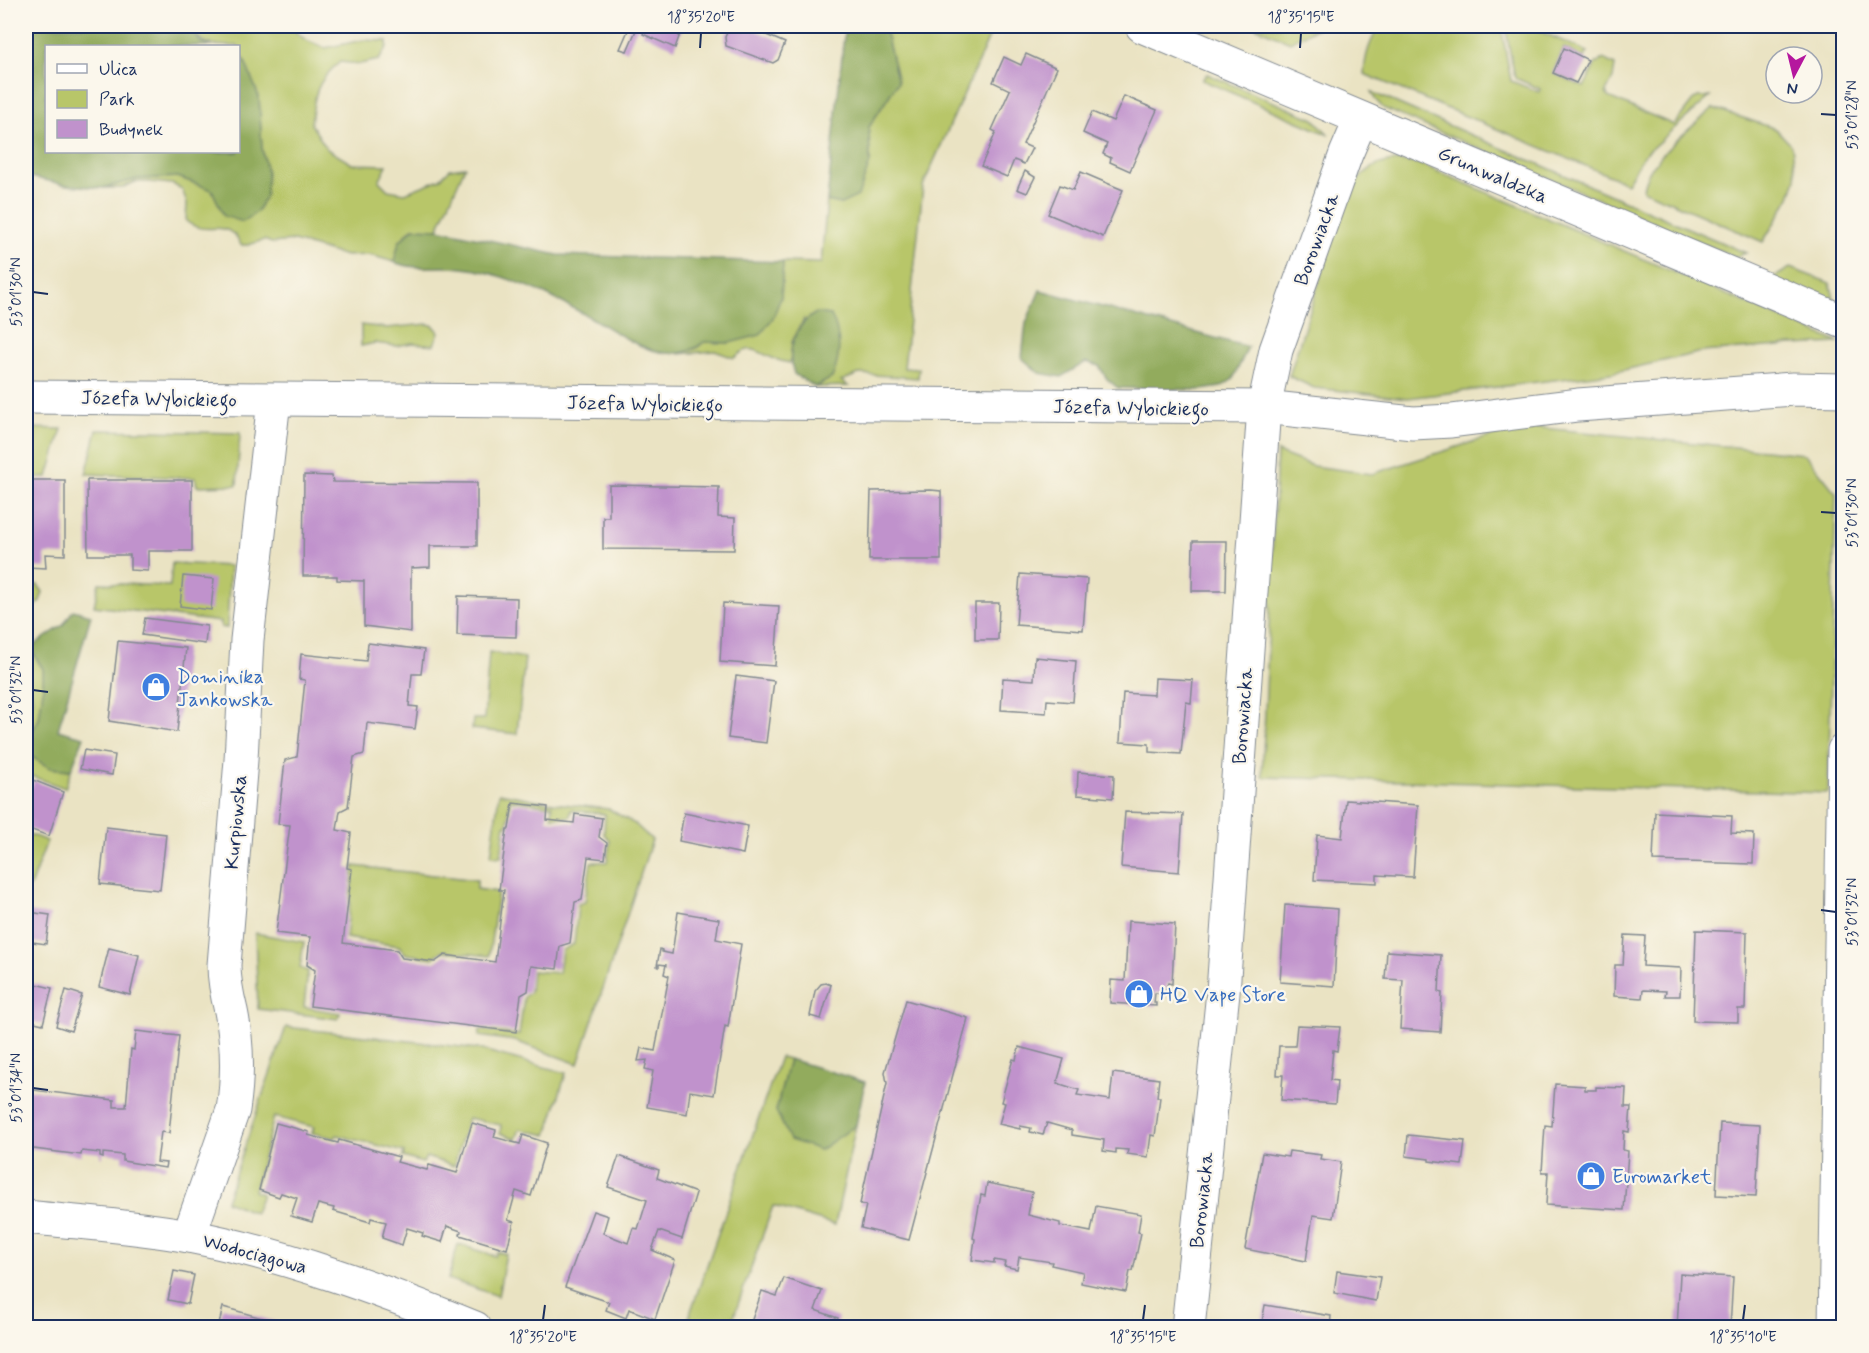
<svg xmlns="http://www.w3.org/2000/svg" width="1869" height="1353" font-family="Mynerve,sans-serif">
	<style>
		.green { fill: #b8c669; stroke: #6a7a64; stroke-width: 1.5 }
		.forest { fill: #92ab5d; stroke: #566d5e; stroke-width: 1.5 }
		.building { fill: #c092cc }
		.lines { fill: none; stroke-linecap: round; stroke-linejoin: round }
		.minor-casing { stroke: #828990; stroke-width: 35 }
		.minor { stroke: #fff; stroke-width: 33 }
		.ticks { fill: none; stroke: #1b2f5e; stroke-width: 2 }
		.labels { text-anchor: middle; stroke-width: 4.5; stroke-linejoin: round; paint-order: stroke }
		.street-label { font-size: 20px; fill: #1b2f5e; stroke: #fbf7ec }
		.shop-label { font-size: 20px; fill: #366cbe; stroke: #fbf7ec; text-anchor: start }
		.neatline { fill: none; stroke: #1b2f5e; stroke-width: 2 }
		.ticks-label { font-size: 15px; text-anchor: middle; fill: #1b2f5e }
	</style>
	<rect width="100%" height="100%" fill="#fbf7ec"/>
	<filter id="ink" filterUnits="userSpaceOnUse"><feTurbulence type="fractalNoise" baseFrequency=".0167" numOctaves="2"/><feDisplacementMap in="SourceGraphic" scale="12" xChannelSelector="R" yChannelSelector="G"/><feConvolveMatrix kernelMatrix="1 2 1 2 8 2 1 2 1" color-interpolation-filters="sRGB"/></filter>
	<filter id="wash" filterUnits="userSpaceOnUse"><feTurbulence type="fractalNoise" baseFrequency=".008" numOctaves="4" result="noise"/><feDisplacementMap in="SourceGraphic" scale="24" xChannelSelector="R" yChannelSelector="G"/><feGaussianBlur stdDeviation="1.35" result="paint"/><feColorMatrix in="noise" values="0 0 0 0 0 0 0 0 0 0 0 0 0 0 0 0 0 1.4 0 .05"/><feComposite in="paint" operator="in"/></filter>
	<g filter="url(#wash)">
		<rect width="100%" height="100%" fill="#eae3c3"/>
		<g class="green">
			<path d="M186,26H294L295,31L306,40L325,48L363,40L387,41V47L379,60L360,64L340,62C316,81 314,95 311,124L327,149L352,164L387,165L379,181L388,190L405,193L440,179L450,169L465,167L438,229L412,228L399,242L394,262L370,255L346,256L294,241L272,243L264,240L248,245H241C239,241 236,235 232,233C219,222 204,236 186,221L187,203L182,189L172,184L149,182H135L122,188H103L137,179L178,177L212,190L224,216L267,173L262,149L259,97L244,59L239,56L238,46C209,46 206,47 186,26Z"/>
			<path d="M884,26H994L923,186L904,368L919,369L918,378L859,374L841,381L848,386L815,387L832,378L804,319L792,342L790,363C785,362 780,361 775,359C756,352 752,342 734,358L715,351L678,354L697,348L704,342L729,343L781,297L783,262L821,263L827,201L841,204L870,163L869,127L898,82Z"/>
			<path d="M1253,26H1321L1290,42Z"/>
			<path d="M1379,26H1501L1511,81L1539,92L1540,89L1515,78L1505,26H1528L1588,52L1584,58L1564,48L1553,73L1584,87L1596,63L1603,59L1615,65L1613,78L1606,92L1608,97L1674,125L1694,99L1698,97H1710L1644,155L1627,183L1364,74C1365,55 1370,42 1379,26Z"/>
			<path d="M1207,74L1314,119L1329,135L1202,80Z"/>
			<path d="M1371,92L1746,253L1735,257L1383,108L1375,99Z"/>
			<path d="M1713,108L1776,129L1792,146L1796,179L1790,197L1763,242L1643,190C1645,161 1692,128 1713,108Z"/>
			<path d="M1397,161L1420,164L1840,343L1792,345L1702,352L1611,373L1408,398L1314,388L1289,376L1346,198C1359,176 1371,162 1397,161Z"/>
			<path d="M1790,268L1830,283L1837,308L1770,280Z"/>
			<path d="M428,324L434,326L439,332L434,345L412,343L396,346L375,343L361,346V325L387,328Z"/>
			<path d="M1523,426L1805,454L1836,493L1828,793L1262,777L1277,452L1313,466L1372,474Z"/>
			<path d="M26,428L62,429L48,477H26Z"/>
			<path d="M97,430L240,433L237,485L197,486L195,478L86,474Z"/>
			<path d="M172,563L230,566L227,628L221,627V622L94,606L99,583L170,586Z"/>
			<path d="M26,585H38L43,592L40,601L26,616Z"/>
			<path d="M30,648L43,669V690L39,719L27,740L50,768L71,770L65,788L31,776L28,782L26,780V719L32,701L31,689L26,681V650Z"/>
			<path d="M489,652L525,658L517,734L472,729L473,719H484Z"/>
			<path d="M499,793L554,803L609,809L635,824L652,840L578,1064L515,1041L479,1036L480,1030L519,1035L524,997L530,992L532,971L559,973L562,950L574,944L578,904L585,902L591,862H607L610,841L604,834L605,814L571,810L570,817H552V806L510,800L508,825H505L501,857L491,856Z"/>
			<path d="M26,833L47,841L30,887H26Z"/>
			<path d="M354,866L477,880V889L498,892L489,956L442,951L433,958L406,954L399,946L346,938Z"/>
			<path d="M255,933L304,942L300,968L308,971L304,1007L340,1013L338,1019L258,1009Z"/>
			<path d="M286,1027L479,1049L566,1073L547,1135L520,1129L516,1139L500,1133L501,1125L468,1118L454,1166L426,1157L423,1163L403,1157L404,1152L337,1135L335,1138L312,1133L314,1127L274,1117L254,1191L262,1194L255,1213L226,1201Z"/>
			<path d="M780,1057L789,1059L776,1111L820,1150L856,1125L835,1225L773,1206L730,1327L685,1328Z"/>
			<path d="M458,1244L495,1256L497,1252L506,1254L498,1296L448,1279Z"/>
		</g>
		<g class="forest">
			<path d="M26,26H186L201,42L213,46H46V152H238L239,56L244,59L259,97L262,149L267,173L266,195L257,212L243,222L224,216L212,190L178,177L137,179L103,188L66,185L26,176Z"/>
			<path d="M845,26H884L898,82L869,127L870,163L858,196L841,204L827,201Z"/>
			<path d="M413,228L438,229L558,255L783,262L781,297L773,318L760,335L729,343L704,342C669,371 626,338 595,320C577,310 559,301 541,292C518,282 488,270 462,268C439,265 415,271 394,262L399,242Z"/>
			<path d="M1040,290L1248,347L1233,379L1221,387L1201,390L1118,388L1107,379L1099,366L1086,362L1061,377L1039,373L1022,358L1026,323Z"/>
			<path d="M816,313L831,315C841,335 841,357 832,378L815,387L794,374C786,351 794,325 816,313Z"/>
			<path d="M73,610L91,615L58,730L84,737L71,770L50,768L30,756L27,740L39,719L43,690V669L30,648L63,625Z"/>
			<path d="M789,1059L865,1082L856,1125L820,1150L790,1140L776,1111Z"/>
		</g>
		<g id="blocks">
			<g class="building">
				<path d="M630,26H683L675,48L643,34L644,31L637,28L627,51L620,49Z"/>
				<path d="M730,26H750V28L785,43L778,60L773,63L726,46L725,37Z"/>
				<path d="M1564,48L1588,60L1576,83L1553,73Z"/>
				<path d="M1026,54L1057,68L1023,144L1032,148L1024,164L1014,160L1007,177L981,166L996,132L992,130L1010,90L993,82L1004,57L1021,65Z"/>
				<path d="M1124,96L1157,110L1130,171L1110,162L1111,158L1103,154L1107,144L1083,133L1092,112L1113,121Z"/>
				<path d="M1025,171L1035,177L1027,193L1017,189Z"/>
				<path d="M1081,172L1123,190L1103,237L1048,214L1060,185L1073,190Z"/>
				<path d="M304,475L332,476L333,482L477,483V546H430V567L411,568V632L364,626V581L337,580V576H303Z"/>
				<path d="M26,480H65V555L45,554L46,568L26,567Z"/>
				<path d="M87,480H192V551H148V571L130,570V555H88Z"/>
				<path d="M609,485L719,487L718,517L735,518L734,550L603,549V517H609Z"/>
				<path d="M931,490L941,491V560H869L871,491Z"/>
				<path d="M1193,541H1227L1226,591H1192Z"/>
				<path d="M1020,574L1087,579L1083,630L1016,625Z"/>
				<path d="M183,576L214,579L211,610L180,606Z"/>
				<path d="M458,596L517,598L516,637L457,635Z"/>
				<path d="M723,603L779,606L775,666L720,662Z"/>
				<path d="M975,603H999L998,640H975Z"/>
				<path d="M145,618L207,626L205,644L142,635Z"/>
				<path d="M118,641L186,648L177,732L109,721Z"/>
				<path d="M368,643L424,650L421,674H412L409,706L418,707L415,729L367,723L364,754L354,757L348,807L340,811L337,830L351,833L347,868L352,869L343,943L397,950L402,958L435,962L445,955L495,962L504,890H499L507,829H509L513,803L548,807L547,820L574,823L575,814L602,818L599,837L607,843L605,859L588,857L582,900L575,902L570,943L560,946L557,969L531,966L528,991L521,995L516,1032L310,1006L315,970L307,965L310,937L276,933L290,825L278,824L285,760L297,757L305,680L299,679L301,654L366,661Z"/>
				<path d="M1035,657L1076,661L1073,702L1047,700L1046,713L1001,710L1003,678L1034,680Z"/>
				<path d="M736,676L774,681L766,743L728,738Z"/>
				<path d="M1155,678L1193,680L1191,703L1186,702L1181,754L1149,752V744L1120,742L1123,693L1154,695Z"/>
				<path d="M84,750L115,755L112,775L80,769Z"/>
				<path d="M1078,772L1114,775L1113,798L1077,795Z"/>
				<path d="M33,780L63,792L49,836L26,828V784L32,786Z"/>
				<path d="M1346,800L1418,805L1413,877L1377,875V883L1314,880L1317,835L1342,838Z"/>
				<path d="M1125,812L1183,814L1179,872L1121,867Z"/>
				<path d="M1655,812L1732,816L1731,833L1754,834L1753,864L1653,861Z"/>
				<path d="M684,813L748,826L743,854L679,841Z"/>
				<path d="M106,827L166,834L160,890L100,884Z"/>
				<path d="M1285,905L1338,909L1334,986L1280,982Z"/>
				<path d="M28,912L50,915L46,944L26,941Z"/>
				<path d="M678,912L719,919L716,939L741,944L728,1027L725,1026L714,1095L690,1091L687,1114L647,1107L653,1071L645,1069L647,1060L638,1061L641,1048L655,1051L669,976L664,974L666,965L659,964V967L657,966L660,949L662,950V952L672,954Z"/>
				<path d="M1128,921L1175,924L1172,984L1168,983L1164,993H1155L1154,1003H1156V1006L1110,1003L1111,980L1125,981Z"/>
				<path d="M1696,930L1747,932L1745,1009H1738V1022L1693,1021Z"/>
				<path d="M1625,935L1645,936L1643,966L1681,968L1680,996H1665L1666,991L1643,990L1642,998L1614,996L1615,965H1623Z"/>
				<path d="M109,948L139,955L130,995L99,987Z"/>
				<path d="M1387,951L1441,955L1439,992L1442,993L1440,1032L1400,1029L1403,980L1385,979Z"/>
				<path d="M31,983L52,988L43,1024L26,1020V1006Z"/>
				<path d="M826,983L831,985L821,1019L810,1016L815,991L821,984Z"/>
				<path d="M66,990L82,995L71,1031L56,1026Z"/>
				<path d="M906,1000L968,1018L909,1240L861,1228L866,1205L860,1204L887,1083L885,1072Z"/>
				<path d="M1297,1025L1340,1027L1337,1051L1333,1050L1330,1080L1337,1081L1335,1104L1281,1100L1283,1075H1277L1279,1046H1295Z"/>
				<path d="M136,1031L179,1036L169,1133L161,1132L157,1162L166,1163L165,1168L123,1161V1155L103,1153V1158L100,1157V1153L82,1151L81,1155L26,1148V1089L114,1100V1107H126L131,1049L134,1050Z"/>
				<path d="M1019,1047L1064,1059L1057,1083L1079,1090L1077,1095L1110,1100L1113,1073L1159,1079L1157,1097H1160L1155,1136L1151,1135L1148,1157L1127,1154L1128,1150L1116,1149V1153L1103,1151L1104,1140L1072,1135V1130L1047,1123L1043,1135L1030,1132L1031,1128L1020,1126V1129L999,1124L1005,1103L1001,1102L1013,1059L1016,1060Z"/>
				<path d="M1555,1084L1585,1086V1090H1596V1087L1626,1088L1625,1107H1631L1629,1132L1624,1131L1623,1150L1628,1151L1624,1210L1546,1205L1548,1172H1542L1545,1125L1552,1126Z"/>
				<path d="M276,1123L309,1132L308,1135L338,1143L339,1140L399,1157L397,1162L427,1170L429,1165L457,1173L472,1123L496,1130L494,1137L520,1144L523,1135L547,1143L531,1196L516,1191L508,1220L514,1222L507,1249L460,1235L461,1231L447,1226L442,1242L422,1236L423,1233L407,1228L402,1245L382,1238L386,1222L371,1218L370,1222L333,1211L334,1208L318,1204L312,1222L291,1216L297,1198L281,1193L279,1197L259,1190Z"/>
				<path d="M1720,1123L1760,1125L1756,1197L1716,1195Z"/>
				<path d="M1408,1135L1465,1141L1462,1165L1429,1161V1159L1406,1156Z"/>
				<path d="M1289,1151L1321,1155L1320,1159L1341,1162L1333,1218L1313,1215L1306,1261L1245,1249L1262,1153L1288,1157Z"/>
				<path d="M619,1156L659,1170L657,1178L696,1193L682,1239L659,1231L652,1250L675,1260L655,1319L629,1309L626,1318L606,1310L609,1302L565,1287L593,1211L608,1216L603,1233L628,1243L633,1228L638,1229L647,1200L608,1187Z"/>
				<path d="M987,1183L1032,1192L1028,1215L1060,1223V1226L1091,1232L1096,1206L1141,1214L1138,1232L1141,1233L1133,1271H1130L1126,1292L1081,1283L1083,1272L1051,1265L1052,1262L1019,1257L1017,1269L1004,1266L1005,1262L994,1260V1263L972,1260L975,1239L973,1238L981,1195L985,1196Z"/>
				<path d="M174,1271L194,1275L188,1304L168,1300Z"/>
				<path d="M1337,1271L1380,1277L1376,1301L1334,1293Z"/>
				<path d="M1680,1274L1733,1277L1730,1328H1677Z"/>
				<path d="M784,1278L822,1291L815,1310L838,1318L835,1328H749L762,1291L777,1296Z"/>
				<path d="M1265,1305L1331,1316L1330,1328H1261Z"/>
				<path d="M223,1307L294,1327V1328H218Z"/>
			</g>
		</g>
	</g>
	<g filter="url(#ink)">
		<use href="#blocks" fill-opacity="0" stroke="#828990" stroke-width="1.5"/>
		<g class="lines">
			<g class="minor-casing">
				<g id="minor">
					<path d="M1142,26L1844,322"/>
					<path d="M26,397L1264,407L1413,423L1451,421L1578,405L1793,389L1844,390"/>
					<path d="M26,1217C80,1223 135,1226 189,1236C287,1255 382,1290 475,1328"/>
					<path d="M189,1236L233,1110C238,1077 238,1044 231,1011C227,995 224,981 224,965L241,760L247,640L274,400"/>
					<path d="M1188,1328L1223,992L1264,407L1276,350L1346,154L1361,119"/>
					<path d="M1835,1328L1844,750"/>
				</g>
			</g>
			<use href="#minor" class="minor"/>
		</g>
	</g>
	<path class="ticks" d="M700,48L701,33M1300,48L1301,33M1821,114L1836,115M33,292L48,294M1821,512L1836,513M33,690L48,692M1821,910L1836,912M33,1088L48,1090M543,1320L545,1305M1143,1320L1145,1305M1743,1320L1745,1305"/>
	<defs>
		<g id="shop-disc" transform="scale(1.5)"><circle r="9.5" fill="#3f7fe0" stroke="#fbf7ec"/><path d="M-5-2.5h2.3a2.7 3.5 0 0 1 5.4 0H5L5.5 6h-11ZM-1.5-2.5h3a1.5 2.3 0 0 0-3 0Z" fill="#fff"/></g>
	</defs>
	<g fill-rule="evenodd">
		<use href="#shop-disc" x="156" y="687"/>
		<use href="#shop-disc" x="1139" y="994"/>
		<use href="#shop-disc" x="1591" y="1176"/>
	</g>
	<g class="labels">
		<g class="street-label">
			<text transform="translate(1493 174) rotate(23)" y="7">Grunwaldzka</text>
			<text transform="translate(1316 239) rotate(-70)" y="7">Borowiacka</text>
			<text transform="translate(159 398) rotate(1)" y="7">Józefa Wybickiego</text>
			<text transform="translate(645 403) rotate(1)" y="7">Józefa Wybickiego</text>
			<text transform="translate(1131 407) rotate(1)" y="7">Józefa Wybickiego</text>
			<text transform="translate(1242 716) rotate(-86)" y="7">Borowiacka</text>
			<text transform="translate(235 822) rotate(-85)" y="7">Kurpiowska</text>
			<text transform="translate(1201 1200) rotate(-84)" y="7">Borowiacka</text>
			<text transform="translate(255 1253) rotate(15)" y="7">Wodociągowa</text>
		</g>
		<g class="shop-label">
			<text x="177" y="683">Dominika<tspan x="177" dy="23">Jankowska</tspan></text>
			<text x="1160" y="1001">HQ Vape Store</text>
			<text x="1612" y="1183">Euromarket</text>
		</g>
	</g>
	<rect width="1869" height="1353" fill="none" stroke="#fbf7ec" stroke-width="66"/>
	<rect x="45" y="45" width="195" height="108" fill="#fbf7ec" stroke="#a1a7b3" stroke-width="1.5"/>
	<rect x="57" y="64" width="30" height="9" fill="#ffffff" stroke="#a1a7b3" stroke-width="1.5"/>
	<text x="99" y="75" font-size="18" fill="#1b2f5e">Ulica</text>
	<rect x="57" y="90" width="30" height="18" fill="#b8c669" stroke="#a1a7b3" stroke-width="1.5"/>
	<text x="99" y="105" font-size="18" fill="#1b2f5e">Park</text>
	<rect x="57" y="120" width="30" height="18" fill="#c092cc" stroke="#a1a7b3" stroke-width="1.5"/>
	<text x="99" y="135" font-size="18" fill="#1b2f5e">Budynek</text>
	<g transform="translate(1794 75) rotate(187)"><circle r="28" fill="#fbf7ec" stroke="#a1a7b3" stroke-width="1.5"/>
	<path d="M0-4.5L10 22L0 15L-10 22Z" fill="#b5179e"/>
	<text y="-9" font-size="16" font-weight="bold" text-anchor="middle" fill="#1b2f5e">N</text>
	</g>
	<rect x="33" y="33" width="1803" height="1287" class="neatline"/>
	<g class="ticks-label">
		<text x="701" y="22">18°35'20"E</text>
		<text x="1301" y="22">18°35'15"E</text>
		<text transform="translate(1852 115) rotate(-90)" y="5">53°01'28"N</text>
		<text transform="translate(16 292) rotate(-90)" y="5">53°01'30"N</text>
		<text transform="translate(1852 513) rotate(-90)" y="5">53°01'30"N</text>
		<text transform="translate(16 690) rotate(-90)" y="5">53°01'32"N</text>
		<text transform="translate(1852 912) rotate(-90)" y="5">53°01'32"N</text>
		<text transform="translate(16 1088) rotate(-90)" y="5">53°01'34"N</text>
		<text x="543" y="1342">18°35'20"E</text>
		<text x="1143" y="1342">18°35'15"E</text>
		<text x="1743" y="1342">18°35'10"E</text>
	</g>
</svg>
